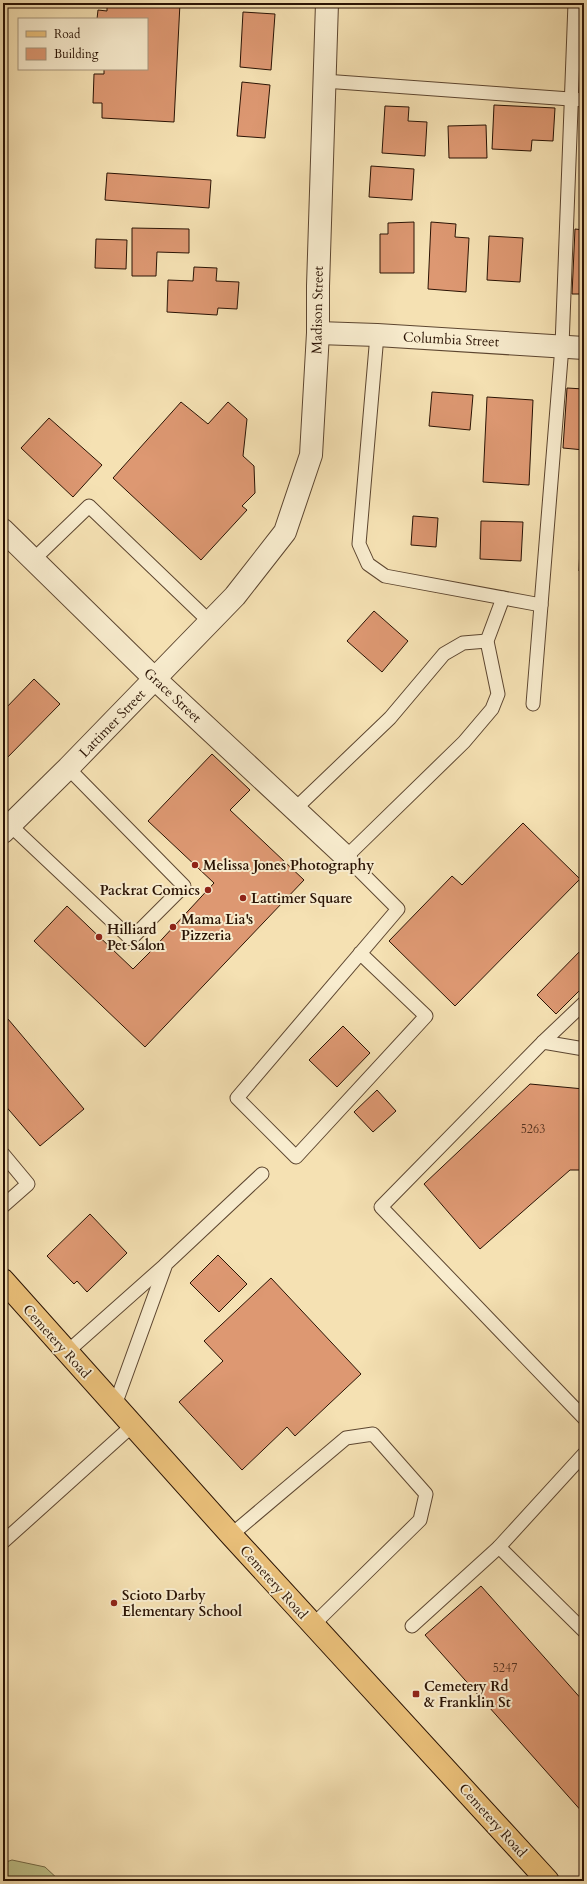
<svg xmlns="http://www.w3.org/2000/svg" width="587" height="1884" font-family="Cardo,serif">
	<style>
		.green { fill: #bfc28a; stroke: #746a47 }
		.building { fill: #dd9872; stroke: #2a1304 }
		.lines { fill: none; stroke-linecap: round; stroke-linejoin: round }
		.service-casing { stroke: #5d4630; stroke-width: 15 }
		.minor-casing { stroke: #5d4630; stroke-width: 24 }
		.primary-casing { stroke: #2a1304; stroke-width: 24 }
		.service { stroke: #f8ecce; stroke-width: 13 }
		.minor { stroke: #f8ecce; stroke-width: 22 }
		.primary { stroke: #eac07a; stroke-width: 22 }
		.poi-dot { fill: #8f2418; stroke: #f8ecce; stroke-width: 1.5 }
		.labels { text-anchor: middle; stroke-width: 4; stroke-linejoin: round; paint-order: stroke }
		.number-label { font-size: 12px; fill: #573420 }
		.street-label { font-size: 14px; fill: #2a1304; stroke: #f8ecce }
		.poi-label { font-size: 14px; font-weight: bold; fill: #2a1304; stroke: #f8ecce; text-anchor: start }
	</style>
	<rect width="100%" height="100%" fill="#f5e1b3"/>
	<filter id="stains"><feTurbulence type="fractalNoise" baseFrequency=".005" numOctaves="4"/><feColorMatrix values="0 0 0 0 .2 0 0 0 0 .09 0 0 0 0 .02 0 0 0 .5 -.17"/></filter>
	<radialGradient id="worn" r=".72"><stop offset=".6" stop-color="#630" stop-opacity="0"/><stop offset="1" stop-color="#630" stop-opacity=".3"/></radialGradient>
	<path class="green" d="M12,1860L45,1867L60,1881H3V1863Z"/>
	<g class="building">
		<path d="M107,3H180L174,122L102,118V103H93L94,74H104V69H147V19H97L98,10L107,11Z"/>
		<path d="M243,12L275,14L271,70L240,67Z"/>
		<path d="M242,82L270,85L265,138L237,136Z"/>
		<path d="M494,105L555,108L553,141L532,140L531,151L492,149Z"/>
		<path d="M385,106L409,107L408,121L427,122L425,156L382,153Z"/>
		<path d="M486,125L487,158H449L448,126Z"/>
		<path d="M371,166L414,169L412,200L369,197Z"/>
		<path d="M107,173L211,180L209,208L105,200Z"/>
		<path d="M414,222V273H380V234H388V223Z"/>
		<path d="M431,222L456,224L455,237L469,238L466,292L428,289Z"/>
		<path d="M132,228L189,229V253L157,252L156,276H132Z"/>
		<path d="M575,229L584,230V294H572Z"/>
		<path d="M489,236L523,238L520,282L487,280Z"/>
		<path d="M96,239L127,240L126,269L95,268Z"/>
		<path d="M194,267L217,268L216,281L239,282L237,309L218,308L217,315L167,312L168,280L193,281Z"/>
		<path d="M567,388L584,389V450L563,448Z"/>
		<path d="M432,392L473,395L470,430L429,426Z"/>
		<path d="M487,397L533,400L529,485L483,482Z"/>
		<path d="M181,402L208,424L228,402L247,419L243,456L254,466L255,493L242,506L247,510L201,560L113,478Z"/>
		<path d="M49,418L102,465L73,497L21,448Z"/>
		<path d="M583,468H584V501L581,500Z"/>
		<path d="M413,516L438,518L436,547L411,545Z"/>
		<path d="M481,521L523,522L521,561L480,559Z"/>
		<path d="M581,521H584V572L579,571Z"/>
		<path d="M374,611L408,641L382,672L347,641Z"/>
		<path d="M34,679L60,704L3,762V711Z"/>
		<path d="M212,754L250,790L230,810L304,880L145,1047L34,941L67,906L133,969L151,951L214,883L148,821Z"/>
		<path d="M523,823L580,879L455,1006L389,941L452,876L462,885Z"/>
		<path d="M584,947V986L556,1014L537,995Z"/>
		<path d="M8,1019L84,1109L40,1146L3,1103V1023Z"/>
		<path d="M343,1026L370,1053L337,1087L309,1060Z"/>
		<path d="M530,1084L584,1089V1170H570L480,1249L424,1184Z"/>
		<path d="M377,1090L396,1111L373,1132L354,1112Z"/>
		<path d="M90,1214L127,1253L87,1292L77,1281L74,1284L47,1256Z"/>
		<path d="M218,1255L247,1284L219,1312L190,1283Z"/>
		<path d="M271,1278L361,1374L295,1436L287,1427L242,1470L179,1402L223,1361L204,1341Z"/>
		<path d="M481,1586L584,1702V1814L425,1635Z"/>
	</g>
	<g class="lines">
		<g class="service-casing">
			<g id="service">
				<path d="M324,81L584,100"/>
				<path d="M377,335L359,544L368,564L385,576L541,605"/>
				<path d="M33,560L89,506L210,622"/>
				<path d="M533,704L562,346L575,3"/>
				<path d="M295,809L390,718L444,654L463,643L487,641"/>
				<path d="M10,825L131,939L184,886L68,768"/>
				<path d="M360,953L426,1016L296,1157L237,1098L398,909L346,857L464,742L492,709L498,694L487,641L503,598"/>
				<path d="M543,1042L584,1003"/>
				<path d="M584,1049L543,1042L381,1207L584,1418"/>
				<path d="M3,1154L28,1184L3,1206"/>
				<path d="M67,1352L165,1265"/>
				<path d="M115,1405L166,1264L262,1174"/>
				<path d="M231,1535L346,1438L373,1434L426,1494L420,1520L313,1625"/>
				<path d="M3,1542L133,1425"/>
				<path d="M499,1547L584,1631"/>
				<path d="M412,1626L499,1547L584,1454"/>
			</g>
		</g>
		<g class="minor-casing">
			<g id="minor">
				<path d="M318,333L377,335L584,348"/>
				<path d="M3,530L155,679L346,857"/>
				<path d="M3,832L68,768L235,596L285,532L311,455L318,333V286L327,3"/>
			</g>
		</g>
		<g class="primary-casing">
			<path id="primary" d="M3,1280L231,1535L548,1881"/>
		</g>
		<use href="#service" class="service"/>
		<use href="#minor" class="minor"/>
		<use href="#primary" class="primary"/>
	</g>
	<g class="poi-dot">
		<circle cx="195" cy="865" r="4"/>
		<circle cx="208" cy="890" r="4"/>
		<circle cx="243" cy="898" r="4"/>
		<circle cx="173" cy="927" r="4"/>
		<circle cx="99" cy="937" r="4"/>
		<circle cx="114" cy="1603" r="4"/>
		<rect x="412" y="1690" width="8" height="8" rx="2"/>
	</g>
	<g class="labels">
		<g class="number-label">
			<text x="533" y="1133">5263</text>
			<text x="505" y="1672">5247</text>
		</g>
		<g class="street-label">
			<text transform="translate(317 310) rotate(-89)" y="5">Madison Street</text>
			<text transform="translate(451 339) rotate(3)" y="5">Columbia Street</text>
			<text transform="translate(173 695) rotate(43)" y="5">Grace Street</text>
			<text transform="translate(112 723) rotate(-46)" y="5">Lattimer Street</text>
			<text transform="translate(57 1341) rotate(48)" y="5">Cemetery Road</text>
			<text transform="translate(274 1582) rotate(48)" y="5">Cemetery Road</text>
			<text transform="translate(493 1820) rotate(48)" y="5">Cemetery Road</text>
		</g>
		<g class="poi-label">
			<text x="203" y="870">Melissa Jones Photography</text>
			<text x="200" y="895" text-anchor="end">Packrat Comics</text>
			<text x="251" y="903">Lattimer Square</text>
			<text x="181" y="924">Mama Lia's<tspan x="181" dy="16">Pizzeria</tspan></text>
			<text x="107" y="934">Hilliard<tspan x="107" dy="16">Pet Salon</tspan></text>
			<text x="122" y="1600">Scioto Darby<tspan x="122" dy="16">Elementary School</tspan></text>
			<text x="424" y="1691">Cemetery Rd<tspan x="424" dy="16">&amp; Franklin St</tspan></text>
		</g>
	</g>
	<rect width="587" height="1884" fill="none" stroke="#f5e1b3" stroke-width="16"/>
	<rect x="4" y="4" width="579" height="1876" fill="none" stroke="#2a1304" stroke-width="2"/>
	<rect x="8" y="8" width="571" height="1868" fill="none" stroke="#2a1304"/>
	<rect x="18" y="18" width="130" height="52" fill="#f8ecce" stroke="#a6957d"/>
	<rect x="26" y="31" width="20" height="6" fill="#eac07a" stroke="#a6957d"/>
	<text x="54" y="38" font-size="12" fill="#2a1304">Road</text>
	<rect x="26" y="48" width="20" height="12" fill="#dd9872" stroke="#a6957d"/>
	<text x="54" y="58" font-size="12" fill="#2a1304">Building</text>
	<rect width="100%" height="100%" filter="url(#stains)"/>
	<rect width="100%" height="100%" fill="url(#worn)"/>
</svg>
